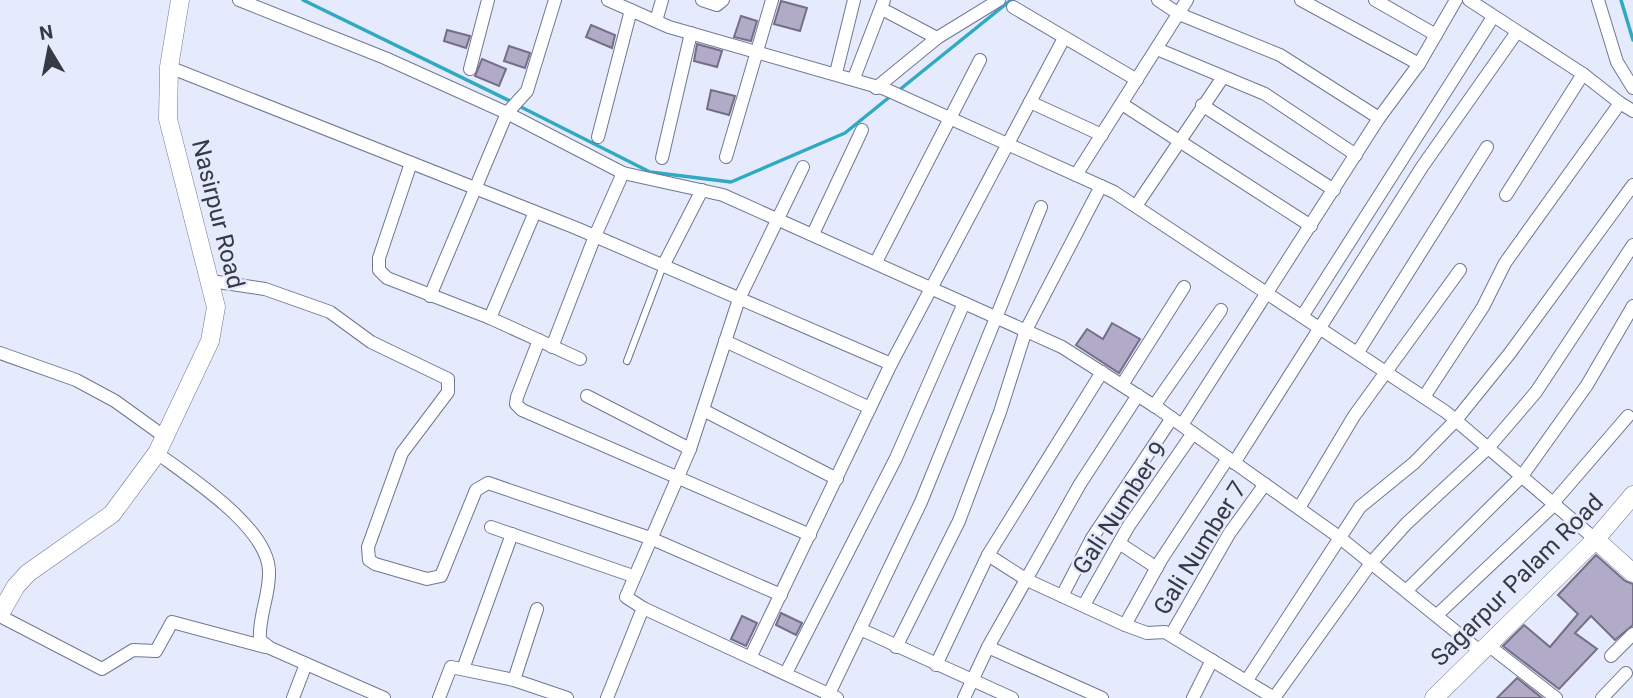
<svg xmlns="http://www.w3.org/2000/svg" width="1633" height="698" font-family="Roboto,sans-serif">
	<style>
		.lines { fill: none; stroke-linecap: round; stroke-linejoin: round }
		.stream { stroke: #32a9c3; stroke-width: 3.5 }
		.building { fill: #b1abc7; stroke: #746e89; stroke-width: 2 }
		.lane-casing { stroke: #6f7892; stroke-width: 8 }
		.street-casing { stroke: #6f7892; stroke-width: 14 }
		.secondary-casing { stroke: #6f7892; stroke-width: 19 }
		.lane { stroke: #fff; stroke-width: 6 }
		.street { stroke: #fff; stroke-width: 12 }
		.secondary { stroke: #fff; stroke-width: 18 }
		.labels { text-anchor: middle; stroke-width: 5; stroke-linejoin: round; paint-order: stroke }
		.street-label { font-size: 24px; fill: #363a45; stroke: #e5ebfd }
	</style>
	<rect width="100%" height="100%" fill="#e5ebfd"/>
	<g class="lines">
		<g class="stream">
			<path d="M303,0L512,102"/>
			<path d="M1621,0L1633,40"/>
			<path d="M898,91L1011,0"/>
			<path d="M519,106L650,172L731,182L845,133L892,95"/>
		</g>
	</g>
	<g class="building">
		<path d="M781,1L807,8L800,31L774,24Z"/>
		<path d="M741,16L757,21L751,41L734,37Z"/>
		<path d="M591,25L615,35L612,48L586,37Z"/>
		<path d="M447,30L470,36L466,48L444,41Z"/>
		<path d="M697,44L722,51L717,67L694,61Z"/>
		<path d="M509,46L530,53L525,68L504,61Z"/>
		<path d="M482,59L506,69L499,86L475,76Z"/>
		<path d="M711,90L735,96L729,115L707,109Z"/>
		<path d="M1112,323L1140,339L1119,373L1076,345L1087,329L1103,339Z"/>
		<path d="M1596,555L1625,581L1633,584V625L1615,640L1591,616L1575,633L1597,649L1559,689L1503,646L1524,625L1550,647L1578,614L1558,595Z"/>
		<path d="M781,613L802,623L796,635L776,625Z"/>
		<path d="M742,616L757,623L746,646L731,639Z"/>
		<path d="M1517,678L1542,698H1497Z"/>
	</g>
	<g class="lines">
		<g class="lane-casing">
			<path id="lane" d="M627,361L663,266"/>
		</g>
		<g class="street-casing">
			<g id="street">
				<path d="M239,0L385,58L507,113L623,173L723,195L1062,347L1159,409L1339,537L1481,652"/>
				<path d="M608,0L669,27L885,89L1114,192L1446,412L1595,539"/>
				<path d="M702,0L717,5L723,0"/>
				<path d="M1158,0L1179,14L1280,55L1379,118L1419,64"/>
				<path d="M1301,0L1419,64L1456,0"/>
				<path d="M1375,0L1436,35"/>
				<path d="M1469,0L1583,74L1620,103"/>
				<path d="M1598,0L1617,62L1633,88"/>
				<path d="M1013,7L1137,80"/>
				<path d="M882,9L937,38"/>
				<path d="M656,21L662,0"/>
				<path d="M1157,49L1265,94L1356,155"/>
				<path d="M169,67L576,228L891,364"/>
				<path d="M470,69L488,0"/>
				<path d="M836,73L854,0"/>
				<path d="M854,78L884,0"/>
				<path d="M876,88L937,38L999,0"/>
				<path d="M1030,102L1102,135"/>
				<path d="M1122,104L1311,226"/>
				<path d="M1202,105L1334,190"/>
				<path d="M598,137L631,10"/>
				<path d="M726,157L772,0"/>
				<path d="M662,158L691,33"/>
				<path d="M411,163L379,258V270L387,278L490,318L580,359"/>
				<path d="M803,167L739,299L690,449L626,597L643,608L837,698"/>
				<path d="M1076,175L1187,0"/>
				<path d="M1506,195L1583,74"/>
				<path d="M1136,206L1223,77"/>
				<path d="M813,234L862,130"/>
				<path d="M876,262L980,60"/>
				<path d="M663,266L702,190"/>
				<path d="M211,281L265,289L330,312L371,342L448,379V392L402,453L368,547L369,560L375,564L427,579L441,576L476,490L488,483L650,538L781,595"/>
				<path d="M430,296L507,113L527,91L555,0"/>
				<path d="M1303,315L1493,17"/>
				<path d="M490,318L535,212"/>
				<path d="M539,340L517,397L516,404L522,410L810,535"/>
				<path d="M725,341L870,408"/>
				<path d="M552,347L595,236L623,173"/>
				<path d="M1358,352L1487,147"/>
				<path d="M0,353L76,380L115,401L165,437"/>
				<path d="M1102,372L988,555L1027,580L1125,625L1147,633L1165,632L1274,698"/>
				<path d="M1122,385L1184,287"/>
				<path d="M587,396L690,449"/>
				<path d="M1424,397L1483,307L1505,263L1620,103L1633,111"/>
				<path d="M1154,406L1221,310"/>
				<path d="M703,410L837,479"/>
				<path d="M1182,425L1379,118"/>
				<path d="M157,453C189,477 268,527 269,571C270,595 258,617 260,640L270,648L384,698"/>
				<path d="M1234,463L1422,167L1517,32"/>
				<path d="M1553,503L1628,416"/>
				<path d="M1299,508L1354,416L1460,270"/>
				<path d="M491,527L633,576"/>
				<path d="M1119,543L1157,568"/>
				<path d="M1407,590L1522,476L1587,385L1633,306"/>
				<path d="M1062,596L1092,538L1172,418"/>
				<path d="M1084,605L1128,527L1193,433"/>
				<path d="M1437,615L1555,504"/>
				<path d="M0,616L102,669L133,650L156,651L172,622L265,647"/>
				<path d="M1125,625L1161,560L1228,458"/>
				<path d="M860,629L1012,698"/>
				<path d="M1171,635L1229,534L1265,484"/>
				<path d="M1488,645L1556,698"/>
				<path d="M896,647L959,521L1000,412L1026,330L1101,186"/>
				<path d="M751,656L891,364L1064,38"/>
				<path d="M1611,656L1633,634"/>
				<path d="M936,665L988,555"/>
				<path d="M463,669L512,534"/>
				<path d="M786,673L896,458L964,303"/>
				<path d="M514,680L537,609"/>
				<path d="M1247,680L1360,507L1414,463L1456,420L1510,353L1633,185"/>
				<path d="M293,698L306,664"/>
				<path d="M439,698L451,667L514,680L567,698"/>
				<path d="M607,698L643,608"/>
				<path d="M827,698L921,502L1041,207"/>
				<path d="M964,698L988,647"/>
				<path d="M1102,698L988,647L1080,484L1138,395"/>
				<path d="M1193,698L1212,660"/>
				<path d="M1274,698L1371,563L1406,524L1488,448L1536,392L1633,245"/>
				<path d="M1602,698L1626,673"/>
			</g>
		</g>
		<g class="secondary-casing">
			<g id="secondary">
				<path d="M1595,539L1633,573"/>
				<path d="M0,614L16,586L28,573L112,514L157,453L210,341L216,307L168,119L169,67L180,0"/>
				<path d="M1434,698L1594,541L1633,495"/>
			</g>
		</g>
		<use href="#lane" class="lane"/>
		<use href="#street" class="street"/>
		<use href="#secondary" class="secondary"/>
	</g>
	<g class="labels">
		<g class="street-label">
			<text transform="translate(218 214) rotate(76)" y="8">Nasirpur Road</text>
			<text transform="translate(1120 508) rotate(-57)" y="8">Gali Number 9</text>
			<text transform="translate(1200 548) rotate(-58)" y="8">Gali Number 7</text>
			<text transform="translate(1517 580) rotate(-45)" y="8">Sagarpur Palam Road</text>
		</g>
	</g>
	<g transform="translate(49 49) rotate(350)" stroke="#e5ebfd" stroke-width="5" paint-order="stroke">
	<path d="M0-5L12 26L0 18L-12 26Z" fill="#363a45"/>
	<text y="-10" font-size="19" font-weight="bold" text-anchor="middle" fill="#363a45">N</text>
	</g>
</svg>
